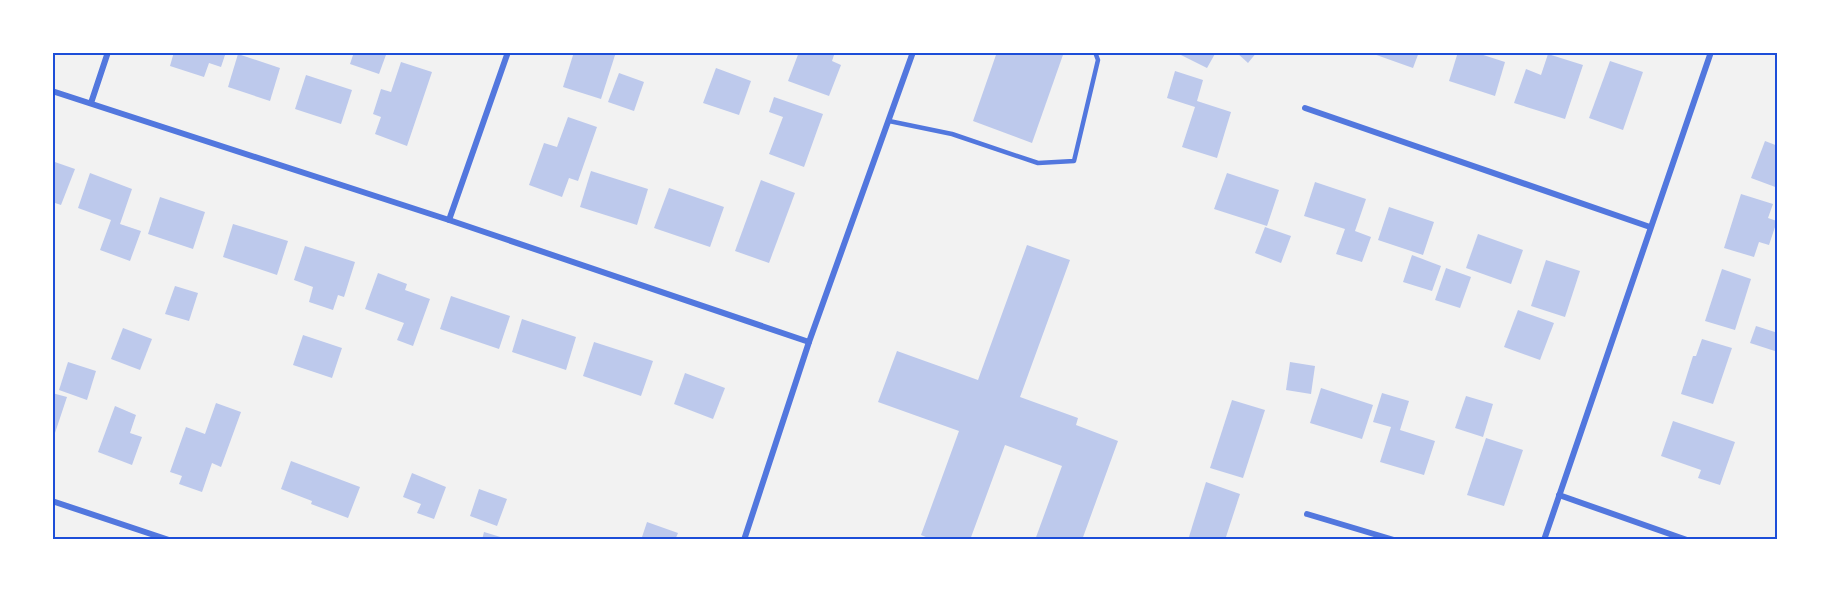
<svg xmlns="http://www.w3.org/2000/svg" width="1830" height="592" font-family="Signika,sans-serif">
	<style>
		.building { fill: #bdc9ec }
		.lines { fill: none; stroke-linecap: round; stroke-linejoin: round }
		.service { stroke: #5277de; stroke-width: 4.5 }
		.minor { stroke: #5277de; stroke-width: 6 }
		.neatline { fill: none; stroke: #1d4ed8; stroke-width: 2 }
	</style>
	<rect width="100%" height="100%" fill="#f2f2f2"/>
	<g class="building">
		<path d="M174,52H226L221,67L209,63L204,77L170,66Z"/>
		<path d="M354,52H387L379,74L350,64Z"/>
		<path d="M574,52H616L601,99L563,87Z"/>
		<path d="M799,52H835L832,61L841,65L829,96L788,81Z"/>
		<path d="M997,52H1064L1032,143L973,121Z"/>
		<path d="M1183,52H1216L1207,68L1181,55Z"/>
		<path d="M1236,52H1257L1248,63Z"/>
		<path d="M1368,52H1419L1413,68Z"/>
		<path d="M1458,52H1474L1505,62L1495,96L1449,81Z"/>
		<path d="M238,54L280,68L270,101L228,87Z"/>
		<path d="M1548,54L1583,65L1565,119L1514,103L1526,69L1541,75Z"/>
		<path d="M1610,61L1643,72L1623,130L1589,118Z"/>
		<path d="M401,62L432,72L407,146L375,134L381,117L373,114L381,89L391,92Z"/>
		<path d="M716,68L751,81L739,115L703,103Z"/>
		<path d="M1175,71L1203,80L1197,101L1231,112L1217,158L1182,147L1195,107L1167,98Z"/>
		<path d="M619,73L644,82L634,111L608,102Z"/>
		<path d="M306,75L352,90L341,124L295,109Z"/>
		<path d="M774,97L823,114L804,167L769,154L783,117L769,112Z"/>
		<path d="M568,117L597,127L578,181L569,178L562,197L529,185L544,143L557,147Z"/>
		<path d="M1765,141L1778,146V188L1751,178Z"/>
		<path d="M52,161L75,169L61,205L52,202Z"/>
		<path d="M591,171L648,189L637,225L580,207Z"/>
		<path d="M90,173L132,189L120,224L141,231L130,261L100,250L111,220L78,208Z"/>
		<path d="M1227,173L1279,190L1267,226L1214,209Z"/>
		<path d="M761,180L795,193L769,263L735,251Z"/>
		<path d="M1315,182L1366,199L1355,231L1371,237L1362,262L1336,254L1345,229L1304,216Z"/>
		<path d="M669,188L724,207L710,247L654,228Z"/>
		<path d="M1741,194L1773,204L1768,218L1777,221L1769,245L1759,242L1754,257L1724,248Z"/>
		<path d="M160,197L205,212L193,249L148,234Z"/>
		<path d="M1389,207L1434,222L1423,255L1378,240Z"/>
		<path d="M233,224L288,241L277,275L223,257Z"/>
		<path d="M1265,227L1291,236L1281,263L1255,253Z"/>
		<path d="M1478,234L1523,250L1511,284L1466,268Z"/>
		<path d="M1027,245L1070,260L1020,397L1078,418L1076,425L1118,441L1082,540H1035L1062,466L1005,445L970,540H933L921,535L959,431L878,402L897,351L978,380Z"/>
		<path d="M305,246L355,262L344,297L338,295L333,310L309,302L313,287L294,280Z"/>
		<path d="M1412,255L1441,266L1432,291L1403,282Z"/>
		<path d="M1546,260L1580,271L1565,317L1531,306Z"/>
		<path d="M1446,268L1471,277L1460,308L1435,300Z"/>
		<path d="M1722,269L1751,279L1735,330L1705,321Z"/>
		<path d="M378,273L407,284L405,290L430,299L413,346L397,340L404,323L365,309Z"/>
		<path d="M175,286L198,293L189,321L165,314Z"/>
		<path d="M451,296L510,316L499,349L440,329Z"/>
		<path d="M1518,310L1554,323L1540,360L1504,347Z"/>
		<path d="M522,319L576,337L566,370L512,352Z"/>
		<path d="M1756,326L1778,333V352L1750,343Z"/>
		<path d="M123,328L152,339L140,370L111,359Z"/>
		<path d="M303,335L342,348L332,378L293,365Z"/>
		<path d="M1702,339L1732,348L1713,404L1681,394L1693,356H1696Z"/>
		<path d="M594,342L653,361L641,396L583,376Z"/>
		<path d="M68,362L96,371L87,400L59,390Z"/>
		<path d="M1290,362L1315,366L1311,394L1286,390Z"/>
		<path d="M685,373L725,388L713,419L674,404Z"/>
		<path d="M1321,388L1373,405L1362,439L1310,423Z"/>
		<path d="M52,393L67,397L55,433L52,432Z"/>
		<path d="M1382,393L1409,401L1400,430L1435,441L1424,475L1380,462L1391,427L1373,422Z"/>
		<path d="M1466,396L1493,404L1483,437L1455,428Z"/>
		<path d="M1232,400L1265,410L1243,478L1210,468Z"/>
		<path d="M216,403L241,412L221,467L212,463L202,492L179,484L182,476L170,472L186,427L205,434Z"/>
		<path d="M115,406L136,415L130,433L142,437L132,465L98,452Z"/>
		<path d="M1673,421L1735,442L1720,485L1698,478L1701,470L1661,456Z"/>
		<path d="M1486,438L1523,450L1504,506L1467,495Z"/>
		<path d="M291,461L360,487L348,518L311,504L312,501L281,489Z"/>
		<path d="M412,473L446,487L434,519L417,513L421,504L403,497Z"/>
		<path d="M1206,482L1240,494L1225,540H1188Z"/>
		<path d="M479,489L507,499L497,526L470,516Z"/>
		<path d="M647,522L678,533L675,540H641Z"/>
		<path d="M484,532L507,539L506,540H482Z"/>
	</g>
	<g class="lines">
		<path class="service" d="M889,121L952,134L1038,163L1074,161L1098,60L1095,52"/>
		<g class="minor">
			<path d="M52,91L449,220L809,342"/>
			<path d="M91,103L108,52"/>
			<path d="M1305,108L1650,227"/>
			<path d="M449,220L508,52"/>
			<path d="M1559,495L1687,540"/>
			<path d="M52,501L169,540"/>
			<path d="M1307,514L1394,540"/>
			<path d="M744,540L809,342L913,52"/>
			<path d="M1544,540L1711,52"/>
		</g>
	</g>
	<rect width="1830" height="592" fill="none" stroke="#ffffff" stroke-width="108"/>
	<rect x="54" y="54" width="1722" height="484" class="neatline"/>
</svg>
